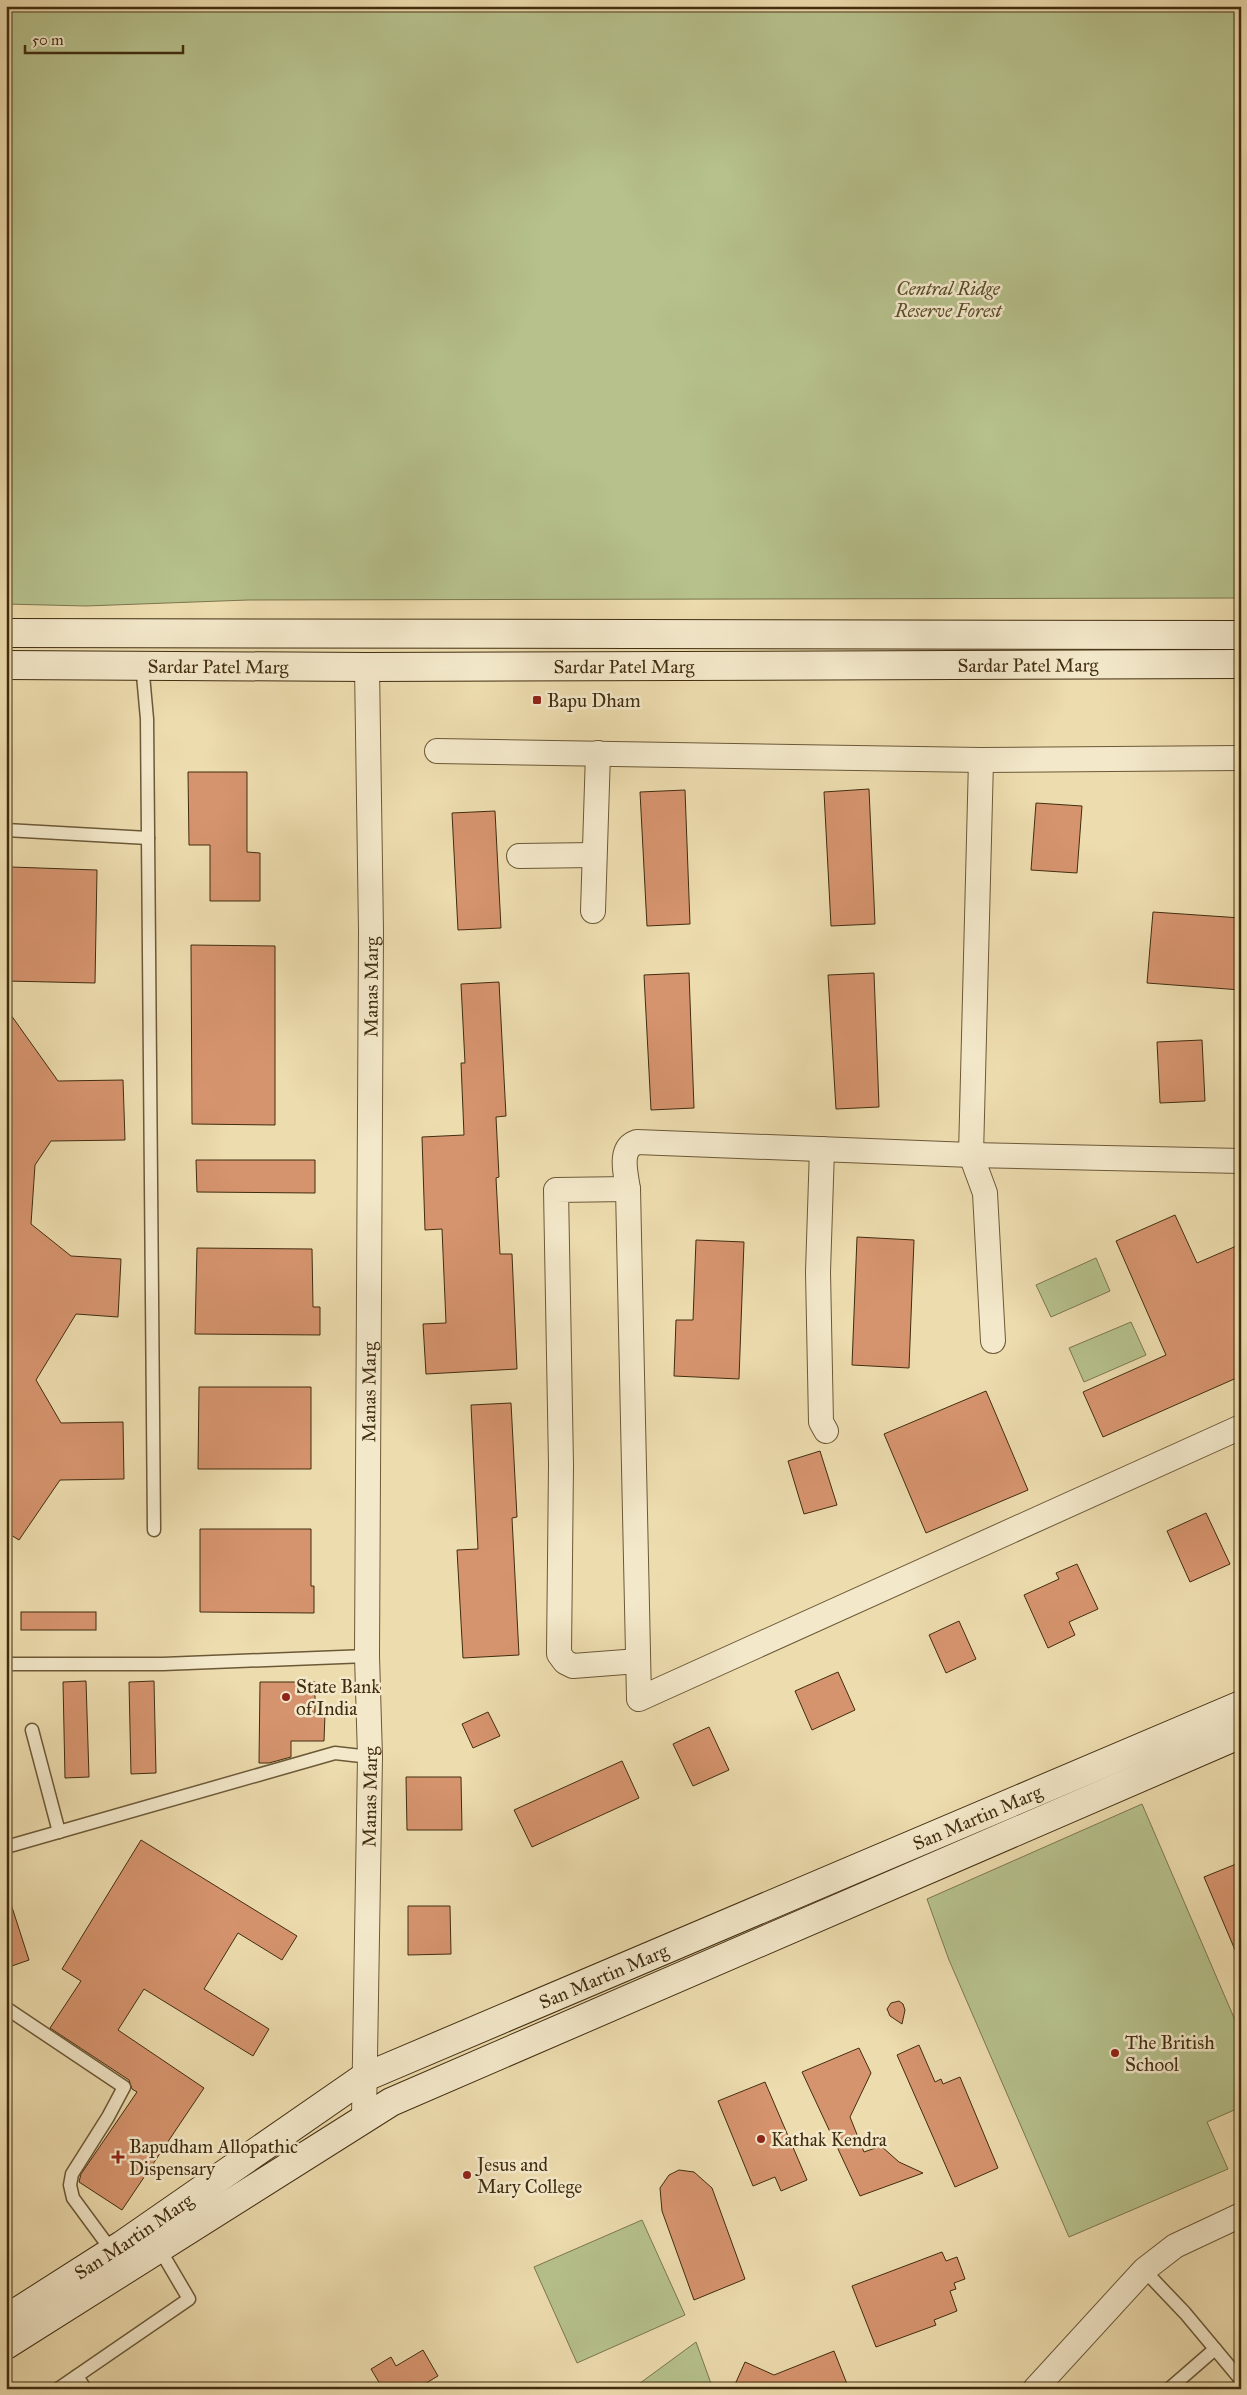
<svg xmlns="http://www.w3.org/2000/svg" width="1247" height="2395" font-family="'IM FELL Great Primer',serif">
	<style>
		.green { fill: #b6c18c; stroke: #7c774e }
		.building { fill: #d6946e; stroke: #412d0f }
		.lines { fill: none; stroke-linecap: round; stroke-linejoin: round }
		.lane-casing { stroke: #6c5937; stroke-width: 15 }
		.street-casing { stroke: #6c5937; stroke-width: 26 }
		.secondary-casing { stroke: #412d0f; stroke-width: 30 }
		.lane { stroke: #f3e8ca; stroke-width: 12 }
		.street { stroke: #f3e8ca; stroke-width: 24 }
		.secondary { stroke: #f3e8ca; stroke-width: 28 }
		.poi-dot { fill: #8f2418; stroke: #f3e8ca; stroke-width: 2 }
		.labels { text-anchor: middle; stroke-width: 5; stroke-linejoin: round; paint-order: stroke }
		.park-label { font-size: 19px; font-style: italic; fill: #584b28; stroke: #f3e8ca }
		.street-label { font-size: 19px; fill: #412d0f; stroke: #f3e8ca }
		.poi-label { font-size: 19px; fill: #412d0f; stroke: #f3e8ca; text-anchor: start }
	</style>
	<rect width="100%" height="100%" fill="#eddcae"/>
	<filter id="stains"><feTurbulence type="fractalNoise" baseFrequency=".004" numOctaves="4"/><feColorMatrix values="0 0 0 0 .2 0 0 0 0 .09 0 0 0 0 .02 0 0 0 .5 -.17"/></filter>
	<radialGradient id="worn" r=".72"><stop offset=".6" stop-color="#630" stop-opacity="0"/><stop offset="1" stop-color="#630" stop-opacity=".3"/></radialGradient>
	<g class="green">
		<path d="M6,6H1241V598L248,600L86,606L6,604Z"/>
		<path d="M1096,1258L1110,1291L1051,1317L1036,1285Z"/>
		<path d="M1131,1322L1146,1355L1084,1382L1069,1348Z"/>
		<path d="M1142,1804L1241,2034V2107L1207,2122L1228,2169L1069,2237L949,1960L927,1899Z"/>
		<path d="M642,2220L685,2315L577,2363L534,2267Z"/>
		<path d="M696,2342L713,2389H632Z"/>
	</g>
	<g class="building">
		<path d="M188,772H247V852L260,853V901H210V845H189Z"/>
		<path d="M869,789L875,924L831,926L824,792Z"/>
		<path d="M685,790L690,924L647,926L640,792Z"/>
		<path d="M1036,803L1082,806L1077,873L1031,870Z"/>
		<path d="M495,811L501,928L458,930L452,813Z"/>
		<path d="M11,867L97,870L95,983L6,981V925H10Z"/>
		<path d="M1153,912L1241,918V990L1147,983Z"/>
		<path d="M191,945L275,946V1125L192,1124Z"/>
		<path d="M689,973L694,1108L651,1110L644,975Z"/>
		<path d="M874,973L879,1107L836,1109L828,975Z"/>
		<path d="M499,982L506,1116L496,1117L499,1177L496,1178L500,1254H512L517,1369L426,1374L423,1324L446,1323L442,1229L425,1230L422,1137L464,1135L461,1063H465L461,984Z"/>
		<path d="M6,1008L58,1081L123,1080L125,1140L51,1141L35,1165L31,1224L71,1256L121,1259L118,1317L76,1314L36,1380L61,1423L123,1422L124,1479L60,1480L19,1540L6,1532Z"/>
		<path d="M1202,1040L1205,1101L1160,1103L1157,1042Z"/>
		<path d="M196,1160H315V1193L197,1192Z"/>
		<path d="M1175,1215L1197,1263L1241,1244V1376L1103,1437L1083,1392L1166,1355L1116,1241Z"/>
		<path d="M857,1237L914,1240L909,1368L852,1365Z"/>
		<path d="M696,1240L744,1242L739,1379L674,1376L676,1320H693Z"/>
		<path d="M197,1248L312,1249L313,1307H320V1335L195,1334Z"/>
		<path d="M199,1387H311V1469H198Z"/>
		<path d="M986,1391L1028,1490L926,1533L884,1434Z"/>
		<path d="M511,1403L517,1517L512,1518L519,1655L463,1658L457,1550L478,1549L471,1405Z"/>
		<path d="M820,1451L837,1505L804,1514L788,1461Z"/>
		<path d="M1206,1513L1230,1564L1190,1582L1167,1531Z"/>
		<path d="M200,1529H311V1586H314V1613L200,1612Z"/>
		<path d="M1077,1564L1098,1609L1069,1622L1075,1635L1048,1648L1024,1595L1059,1579L1056,1573Z"/>
		<rect x="21" y="1612" width="75" height="18"/>
		<path d="M959,1621L976,1659L946,1673L929,1635Z"/>
		<path d="M838,1672L855,1710L812,1730L795,1691Z"/>
		<path d="M86,1681L89,1777L65,1778L63,1682Z"/>
		<path d="M154,1681L156,1773L131,1774L129,1682Z"/>
		<path d="M260,1682H315V1714H325L324,1741H291V1757L269,1763H259Z"/>
		<path d="M488,1712L500,1736L473,1748L462,1724Z"/>
		<path d="M709,1727L729,1770L693,1786L673,1744Z"/>
		<path d="M622,1761L639,1798L532,1847L514,1810Z"/>
		<path d="M406,1777H461L462,1830H407Z"/>
		<path d="M141,1840L297,1936L282,1960L238,1933L204,1989L269,2029L253,2056L144,1989L118,2030L204,2088L122,2210L79,2182L81,2174L137,2092L132,2089L129,2080L50,2028L81,1981L62,1969Z"/>
		<path d="M1241,1862V1964L1204,1877Z"/>
		<path d="M10,1901L29,1960L6,1968V1902Z"/>
		<path d="M408,1906H450L451,1954L408,1955Z"/>
		<path d="M899,2001L903,2004L905,2010L902,2024L890,2016L887,2009L891,2003Z"/>
		<path d="M919,2045L935,2082L941,2079L943,2084L960,2077L998,2168L955,2187L897,2055Z"/>
		<path d="M859,2048L871,2073L850,2117L864,2152L881,2146L899,2162L923,2173L860,2196L802,2072Z"/>
		<path d="M765,2082L807,2180L781,2191L775,2177L753,2186L718,2101Z"/>
		<path d="M679,2170L694,2172L712,2188L745,2279L694,2300L662,2211L660,2188L669,2175Z"/>
		<path d="M942,2252L946,2261L957,2257L965,2279L954,2283L956,2289L950,2291L957,2311L934,2320L936,2325L876,2347L852,2286Z"/>
		<path d="M423,2350L438,2376L416,2389H383L371,2369L391,2357L396,2366Z"/>
		<path d="M834,2351L849,2389H733L745,2362L774,2375Z"/>
	</g>
	<g class="lines">
		<g class="lane-casing">
			<g id="lane">
				<path d="M142,664L147,719L154,1530"/>
				<path d="M6,830L148,838"/>
				<path d="M6,1664H163L367,1656"/>
				<path d="M32,1730L59,1832"/>
				<path d="M6,1847L335,1753L370,1757"/>
				<path d="M6,2008L124,2087L108,2117L72,2174L70,2185L73,2198L112,2251"/>
				<path d="M1144,2270L1185,2313L1241,2380"/>
				<path d="M77,2376L85,2389"/>
				<path d="M58,2389L189,2299L159,2248"/>
				<path d="M1169,2389L1215,2349"/>
			</g>
		</g>
		<g class="street-casing">
			<g id="street">
				<path d="M437,751L981,760L1241,758"/>
				<path d="M981,760L971,1155L985,1193L993,1341"/>
				<path d="M519,856L594,855"/>
				<path d="M593,911L598,753"/>
				<path d="M822,1149L818,1272L821,1422L826,1431"/>
				<path d="M1241,1161L971,1155L637,1142C618,1148 626,1174 628,1189L639,1699L1241,1427"/>
				<path d="M628,1189L556,1190L561,1465L559,1654L565,1662L573,1666L638,1661"/>
				<path id="s1" d="M364,2117L370,1757L367,1656L371,931L367,667"/>
				<path d="M1035,2389L1144,2270L1175,2246L1241,2215"/>
			</g>
		</g>
		<g class="secondary-casing">
			<g id="secondary">
				<path d="M6,633L1241,635"/>
				<path id="s2" d="M6,665L367,667L1241,664"/>
				<path id="s3" d="M6,2319L122,2245L363,2078L1241,1705"/>
				<path d="M6,2345L391,2102L1241,1734"/>
			</g>
		</g>
		<use href="#lane" class="lane"/>
		<use href="#street" class="street"/>
		<use href="#secondary" class="secondary"/>
	</g>
	<g class="poi-dot">
		<rect x="532" y="695" width="10" height="10" rx="2.5"/>
		<circle cx="286" cy="1697" r="5"/>
		<circle cx="1115" cy="2053" r="5"/>
		<circle cx="761" cy="2139" r="5"/>
		<path d="M115.5 2149.5h5v5h5v5h-5v5h-5v-5h-5v-5h5z"/>
		<circle cx="467" cy="2175" r="5"/>
	</g>
	<g class="labels">
		<g class="park-label">
			<text x="948" y="295">Central Ridge<tspan x="948" dy="22">Reserve Forest</tspan></text>
		</g>
		<g class="street-label">
			<text dy="7" stroke="none"><textPath href="#s2" startOffset="1022">Sardar Patel Marg</textPath></text>
			<text dy="7" stroke="none"><textPath href="#s2" startOffset="212">Sardar Patel Marg</textPath></text>
			<text dy="7" stroke="none"><textPath href="#s2" startOffset="618">Sardar Patel Marg</textPath></text>
			<text dy="7" stroke="none"><textPath href="#s1" startOffset="1130">Manas Marg</textPath></text>
			<text dy="7" stroke="none"><textPath href="#s1" startOffset="725">Manas Marg</textPath></text>
			<text dy="7" stroke="none"><textPath href="#s1" startOffset="320">Manas Marg</textPath></text>
			<text dy="7" stroke="none"><textPath href="#s3" startOffset="1098">San Martin Marg</textPath></text>
			<text dy="7" stroke="none"><textPath href="#s3" startOffset="692">San Martin Marg</textPath></text>
			<text dy="7" stroke="none"><textPath href="#s3" startOffset="152">San Martin Marg</textPath></text>
		</g>
		<g class="poi-label">
			<text x="547" y="707">Bapu Dham</text>
			<text x="296" y="1693">State Bank<tspan x="296" dy="22">of India</tspan></text>
			<text x="1125" y="2049">The British<tspan x="1125" dy="22">School</tspan></text>
			<text x="771" y="2146">Kathak Kendra</text>
			<text x="129" y="2153">Bapudham Allopathic<tspan x="129" dy="22">Dispensary</tspan></text>
			<text x="477" y="2171">Jesus and<tspan x="477" dy="22">Mary College</tspan></text>
		</g>
	</g>
	<rect width="1247" height="2395" fill="none" stroke="#eddcae" stroke-width="25"/>
	<rect x="8" y="8" width="1232" height="2380" fill="none" stroke="#412d0f" stroke-width="2.5"/>
	<rect x="12" y="12" width="1222" height="2370" fill="none" stroke="#412d0f"/>
	<path d="M25 45v8h158v-8" fill="none" stroke="#412d0f" stroke-width="2.5"/>
	<text x="32" y="45" font-size="15" fill="#412d0f" stroke="#f3e8ca" stroke-width="4" paint-order="stroke">50 m</text>
	<rect width="100%" height="100%" filter="url(#stains)"/>
	<rect width="100%" height="100%" fill="url(#worn)"/>
</svg>
